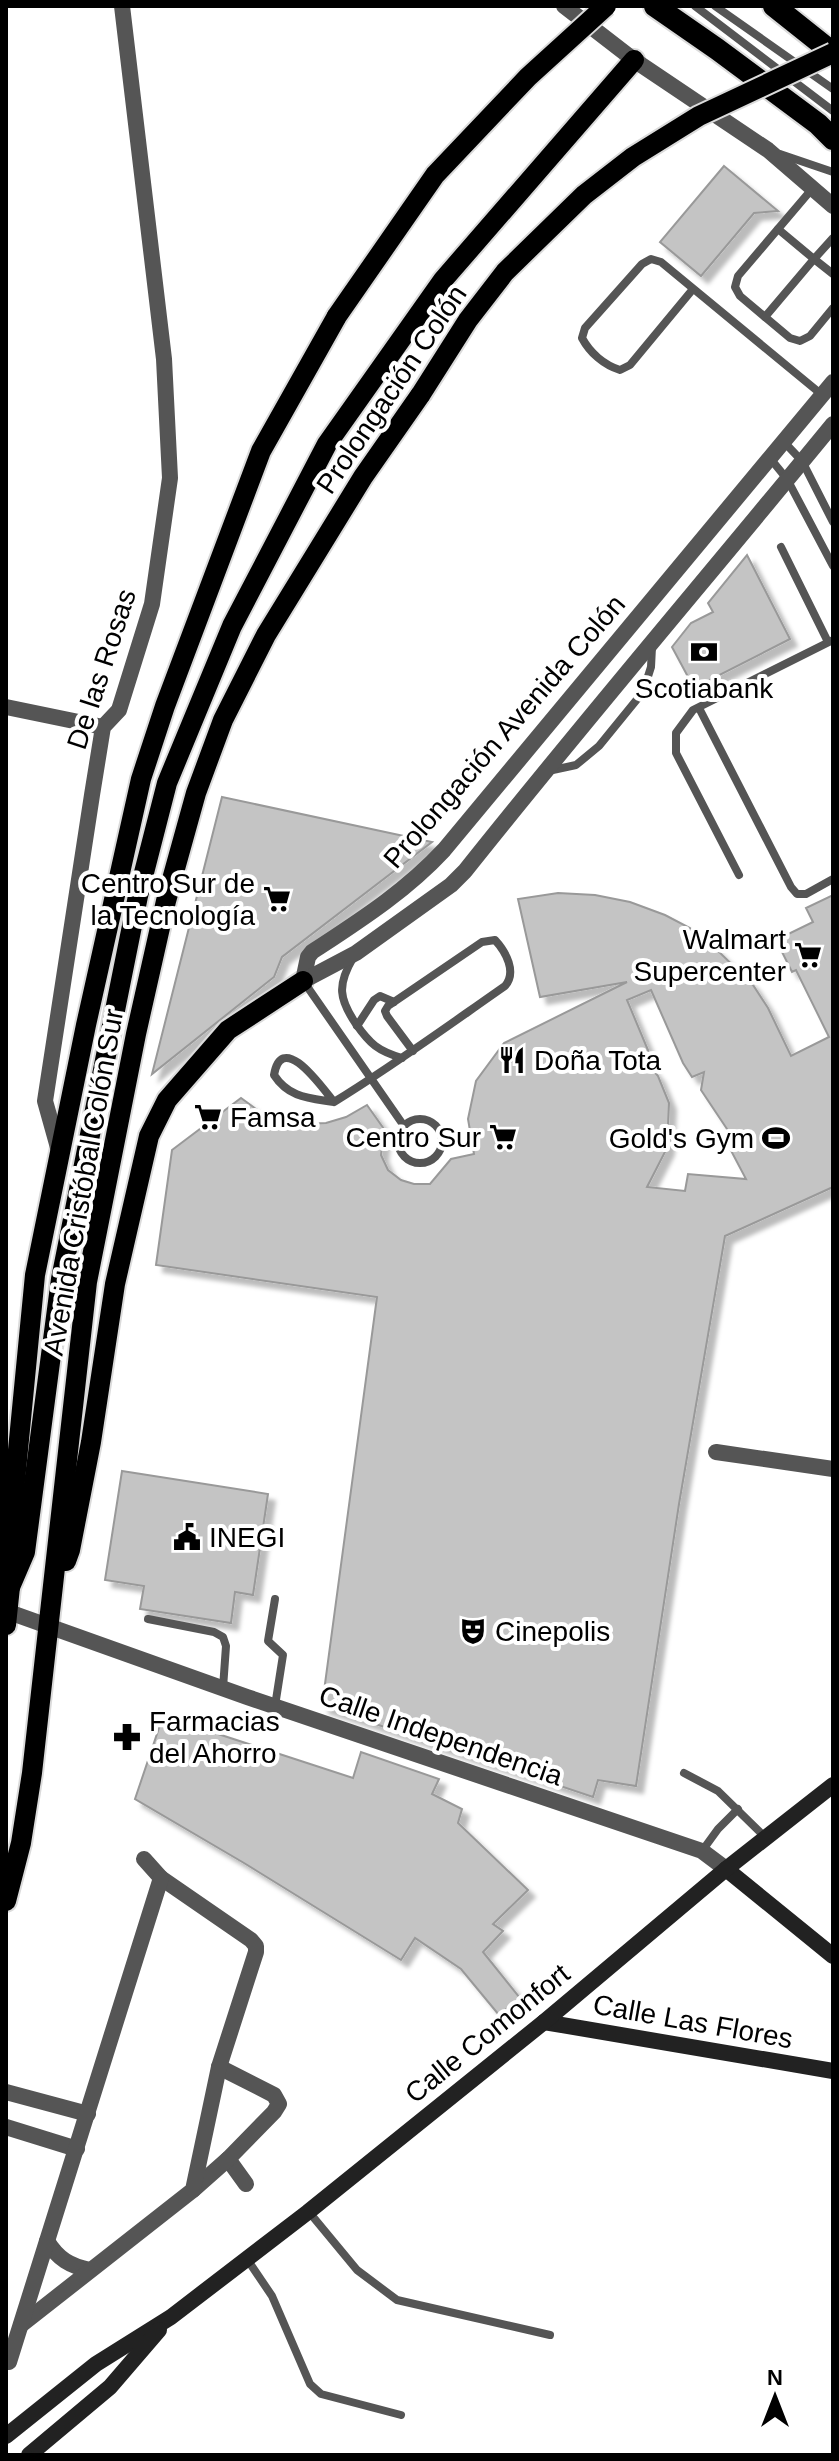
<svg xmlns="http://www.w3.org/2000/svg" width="839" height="2461" font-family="Helvetica,sans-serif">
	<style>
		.building { fill: #c4c4c4; stroke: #999; stroke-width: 2; fill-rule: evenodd; filter: url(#shadow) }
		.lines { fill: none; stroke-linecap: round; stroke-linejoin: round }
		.primary-casing { stroke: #dbdbdb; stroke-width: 24 }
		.trunk-casing { stroke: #dbdbdb; stroke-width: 26 }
		.service { stroke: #555; stroke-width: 8 }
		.minor { stroke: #555; stroke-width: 16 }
		.tertiary { stroke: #555; stroke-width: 16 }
		.secondary { stroke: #222; stroke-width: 16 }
		.primary { stroke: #000; stroke-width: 20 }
		.trunk { stroke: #000; stroke-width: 22 }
		.primary-bridge-casing { stroke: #dbdbdb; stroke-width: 24; stroke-linecap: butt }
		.primary-bridge { stroke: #000; stroke-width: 20 }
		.labels { text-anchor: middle; stroke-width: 8; stroke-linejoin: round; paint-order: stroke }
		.street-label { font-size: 28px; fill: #000; stroke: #fff }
		.poi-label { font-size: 28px; fill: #000; stroke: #fff; text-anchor: start }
	</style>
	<defs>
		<filter id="shadow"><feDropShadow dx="7" dy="7" stdDeviation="2" flood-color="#0004"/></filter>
	</defs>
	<rect width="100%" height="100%" fill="#fff"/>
	<g class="building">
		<path d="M724,166L778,211L754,213L701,276L660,242Z"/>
		<path d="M747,555L790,639L694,688L672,647L691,623L713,612L708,603Z"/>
		<path d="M222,797L432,842L282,957L274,977L152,1074Z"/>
		<path d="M558,893L595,895L630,902L665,915L690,928L712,945L753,985L768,1008L791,1056L829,1037L796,970L792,972L776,940L813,922L806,908L833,895V1187L725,1236L679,1504L636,1786L598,1780L593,1797L322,1706L377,1297L156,1265L172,1150L241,1098L256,1109L279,1120L303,1124L326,1123L346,1117L367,1105L384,1129L381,1155L388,1170L401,1180L414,1184H430L451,1159L474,1154L468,1119L476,1081L504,1043L627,982L540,997L518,899ZM651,990L683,1063L692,1077L704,1072L701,1090L733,1138L727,1143L746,1179L688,1174L685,1191L647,1187L667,1148L669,1103L658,1076L644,1059L650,1055L627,1000Z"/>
		<path d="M122,1471L268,1494L253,1595L235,1592L231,1623L140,1609L144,1586L105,1580Z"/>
		<path d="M163,1716L353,1778L361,1752L439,1779L432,1794L462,1809L458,1823L528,1890L493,1924L503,1931L483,1952L520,1998L499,2015L461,1969L415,1938L401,1960L244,1863L135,1799Z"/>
	</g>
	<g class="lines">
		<g class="primary-casing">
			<g id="primary">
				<path d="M66,1561L70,1550L91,1442L115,1284L149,1136L167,1100L228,1030L303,981"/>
				<path d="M10,1587L25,1552L61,1279L138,896L167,783L232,626L327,444L443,280L634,60"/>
				<path d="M6,1625L10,1587L14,1491L35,1275L86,1025L141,779L165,706L261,451L337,316"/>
				<path d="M6,1901L21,1843L32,1773L87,1282L136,1034L166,901L196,793L223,720L266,635L363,477L421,394"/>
			</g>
		</g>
		<g class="trunk-casing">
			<g id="trunk">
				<path d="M655,6L717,49L818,124L833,139"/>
				<path d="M774,6L833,53"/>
			</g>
		</g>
		<g class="service">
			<path d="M695,6L833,111"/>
			<path d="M715,6L833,89"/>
			<path d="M780,154L833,172"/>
			<path d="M812,189L738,276L735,287L740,296L790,338L800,341L810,336L833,308"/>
			<path d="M778,229L814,259L833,238"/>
			<path d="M693,289L630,365L620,370C604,365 590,353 582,338L585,328L642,264L651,259L661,262L821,394"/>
			<path d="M765,317L814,259L833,274"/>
			<path d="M784,442L802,461L833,522"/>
			<path d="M769,457L787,479L833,566"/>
			<path d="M781,547L828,642"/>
			<path d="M699,708L791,887L797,894H806L833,879"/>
			<path d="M548,771L576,765L599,746L643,692L651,667L652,647"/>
			<path d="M739,875L676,753V733L693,710L833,640"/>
			<path d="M353,958C337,985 339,999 356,1024C370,1044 378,1051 402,1058"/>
			<path d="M304,982L404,1126"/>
			<path d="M357,1026L374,1000L380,996L394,1002"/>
			<path d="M334,1102C323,1089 282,1029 274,1075C289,1098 309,1098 334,1102C393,1066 449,1025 505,986C517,972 506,952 495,940L482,942L388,1006L385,1011L387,1016L413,1051"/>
			<circle cx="420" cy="1141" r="22"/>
			<path d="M275,1599L268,1641L283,1655L275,1706"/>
			<path d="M148,1619L214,1632L223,1637L226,1646L223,1688"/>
			<path d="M684,1773L718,1791L765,1837"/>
			<path d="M702,1851L718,1829L738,1809"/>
			<path d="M309,2212L357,2270L397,2300L550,2335"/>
			<path d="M247,2259L272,2296L310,2384L321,2394L401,2415"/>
		</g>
		<g class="minor">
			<path d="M6,707L103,727"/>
			<path d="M303,981L308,957L312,952C359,921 405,892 444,850L833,382"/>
			<path d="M303,981L356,953L451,885L465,871C585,720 711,573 833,424"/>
			<path d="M59,1151L45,1101L92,795L103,727L119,710L152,604L170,478L164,359L122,6"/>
			<path d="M716,1452L833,1469"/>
			<path d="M6,2092L88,2114"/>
			<path d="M6,2127L77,2149"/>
			<path d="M228,2159L246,2184"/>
			<path d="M193,2190L228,2159L274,2112L279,2104L274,2095L219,2067"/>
			<path d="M47,2241C58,2259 70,2266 90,2270"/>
			<path d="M21,2325L193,2190L219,2067L256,1952V1946L251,1940L161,1878L144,1859"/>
			<path d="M9,2362L161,1878"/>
		</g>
		<g class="tertiary">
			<path d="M564,6L634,60L768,150L833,206"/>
			<path d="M6,1611L247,1697L702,1851L726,1869"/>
		</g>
		<g class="secondary">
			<path d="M726,1869L833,1956"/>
			<path d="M544,2022L833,2071"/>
			<path d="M6,2436L96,2364L171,2317L308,2212L544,2022L726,1869L833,1785"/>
			<path d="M29,2455L110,2387L159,2330"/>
		</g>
		<use href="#primary" class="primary"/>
		<use href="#trunk" class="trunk"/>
		<g class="primary-bridge-casing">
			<g id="primary-bridge">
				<path d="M337,316L435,175L528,77L606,6"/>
				<path d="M421,394L468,320L505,272L584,195L633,157L699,116L833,53"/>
			</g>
		</g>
		<use href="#primary-bridge" class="primary-bridge"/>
	</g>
	<defs>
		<g id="bank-bare" transform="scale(2.16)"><path d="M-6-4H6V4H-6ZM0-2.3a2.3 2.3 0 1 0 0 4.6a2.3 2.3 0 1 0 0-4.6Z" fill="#000" stroke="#fff" stroke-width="2.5" paint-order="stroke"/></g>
		<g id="supermarket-bare" transform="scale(2.16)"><path d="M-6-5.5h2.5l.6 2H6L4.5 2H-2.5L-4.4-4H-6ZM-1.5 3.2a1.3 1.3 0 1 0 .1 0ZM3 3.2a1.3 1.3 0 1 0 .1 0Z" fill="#000" stroke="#fff" stroke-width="2.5" paint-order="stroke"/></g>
		<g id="restaurant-bare" transform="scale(2.16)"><path d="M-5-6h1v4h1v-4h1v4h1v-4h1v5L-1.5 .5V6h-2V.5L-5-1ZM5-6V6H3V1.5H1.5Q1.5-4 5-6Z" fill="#000" stroke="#fff" stroke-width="2.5" paint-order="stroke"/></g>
		<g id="stadium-bare" transform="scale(2.16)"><path d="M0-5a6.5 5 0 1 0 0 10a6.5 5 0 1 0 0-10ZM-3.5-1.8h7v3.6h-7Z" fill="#000" stroke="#fff" stroke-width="2.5" paint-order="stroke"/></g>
		<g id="civic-bare" transform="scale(2.16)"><path d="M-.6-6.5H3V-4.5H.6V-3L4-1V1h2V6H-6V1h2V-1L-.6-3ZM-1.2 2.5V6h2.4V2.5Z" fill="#000" stroke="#fff" stroke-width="2.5" paint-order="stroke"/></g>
		<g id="theatre-bare" transform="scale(2.16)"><path d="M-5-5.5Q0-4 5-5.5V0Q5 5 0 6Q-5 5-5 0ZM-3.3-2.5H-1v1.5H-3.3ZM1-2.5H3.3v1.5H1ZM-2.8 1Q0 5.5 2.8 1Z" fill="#000" stroke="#fff" stroke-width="2.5" paint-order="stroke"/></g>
		<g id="pharmacy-bare" transform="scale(2.16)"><path d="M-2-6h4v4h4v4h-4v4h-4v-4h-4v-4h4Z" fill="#000" stroke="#fff" stroke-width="2.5" paint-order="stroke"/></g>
	</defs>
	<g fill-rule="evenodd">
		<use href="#bank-bare" x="704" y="652"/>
		<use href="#supermarket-bare" x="277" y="899"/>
		<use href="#supermarket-bare" x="808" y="955"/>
		<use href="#restaurant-bare" x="512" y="1060"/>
		<use href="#supermarket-bare" x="208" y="1117"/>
		<use href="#supermarket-bare" x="503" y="1137"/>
		<use href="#stadium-bare" x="776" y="1138"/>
		<use href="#civic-bare" x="187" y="1537"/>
		<use href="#theatre-bare" x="473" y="1631"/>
		<use href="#pharmacy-bare" x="127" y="1737"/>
	</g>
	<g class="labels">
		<g class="street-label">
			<text transform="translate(391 389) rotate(-56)" y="10">Prolongación Colón</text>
			<text transform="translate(101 669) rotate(-72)" y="10">De las Rosas</text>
			<text transform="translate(504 731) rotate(-49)" y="10">Prolongación Avenida Colón</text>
			<text transform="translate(83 1182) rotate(-80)" y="10">Avenida Cristóbal Colón Sur</text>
			<text transform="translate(441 1735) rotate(19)" y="10">Calle Independencia</text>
			<text transform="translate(693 2021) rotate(10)" y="10">Calle Las Flores</text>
			<text transform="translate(487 2033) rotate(-39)" y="10">Calle Comonfort</text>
		</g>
		<g class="poi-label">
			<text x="704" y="698" text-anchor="middle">Scotiabank</text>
			<text x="255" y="893" text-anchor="end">Centro Sur de<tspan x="255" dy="32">la Tecnología</tspan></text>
			<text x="786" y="949" text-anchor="end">Walmart<tspan x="786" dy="32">Supercenter</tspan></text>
			<text x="534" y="1070">Doña Tota</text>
			<text x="230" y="1127">Famsa</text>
			<text x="481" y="1147" text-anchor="end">Centro Sur</text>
			<text x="754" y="1148" text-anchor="end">Gold's Gym</text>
			<text x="209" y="1547">INEGI</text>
			<text x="495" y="1641">Cinepolis</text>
			<text x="149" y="1731">Farmacias<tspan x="149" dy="32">del Ahorro</tspan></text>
		</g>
	</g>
	<rect width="839" height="2461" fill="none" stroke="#000000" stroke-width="16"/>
	<g transform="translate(775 2397)" stroke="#ffffff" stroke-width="6" paint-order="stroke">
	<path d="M0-6L14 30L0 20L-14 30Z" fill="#000000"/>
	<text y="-12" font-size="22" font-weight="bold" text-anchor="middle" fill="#000000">N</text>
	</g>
</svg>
